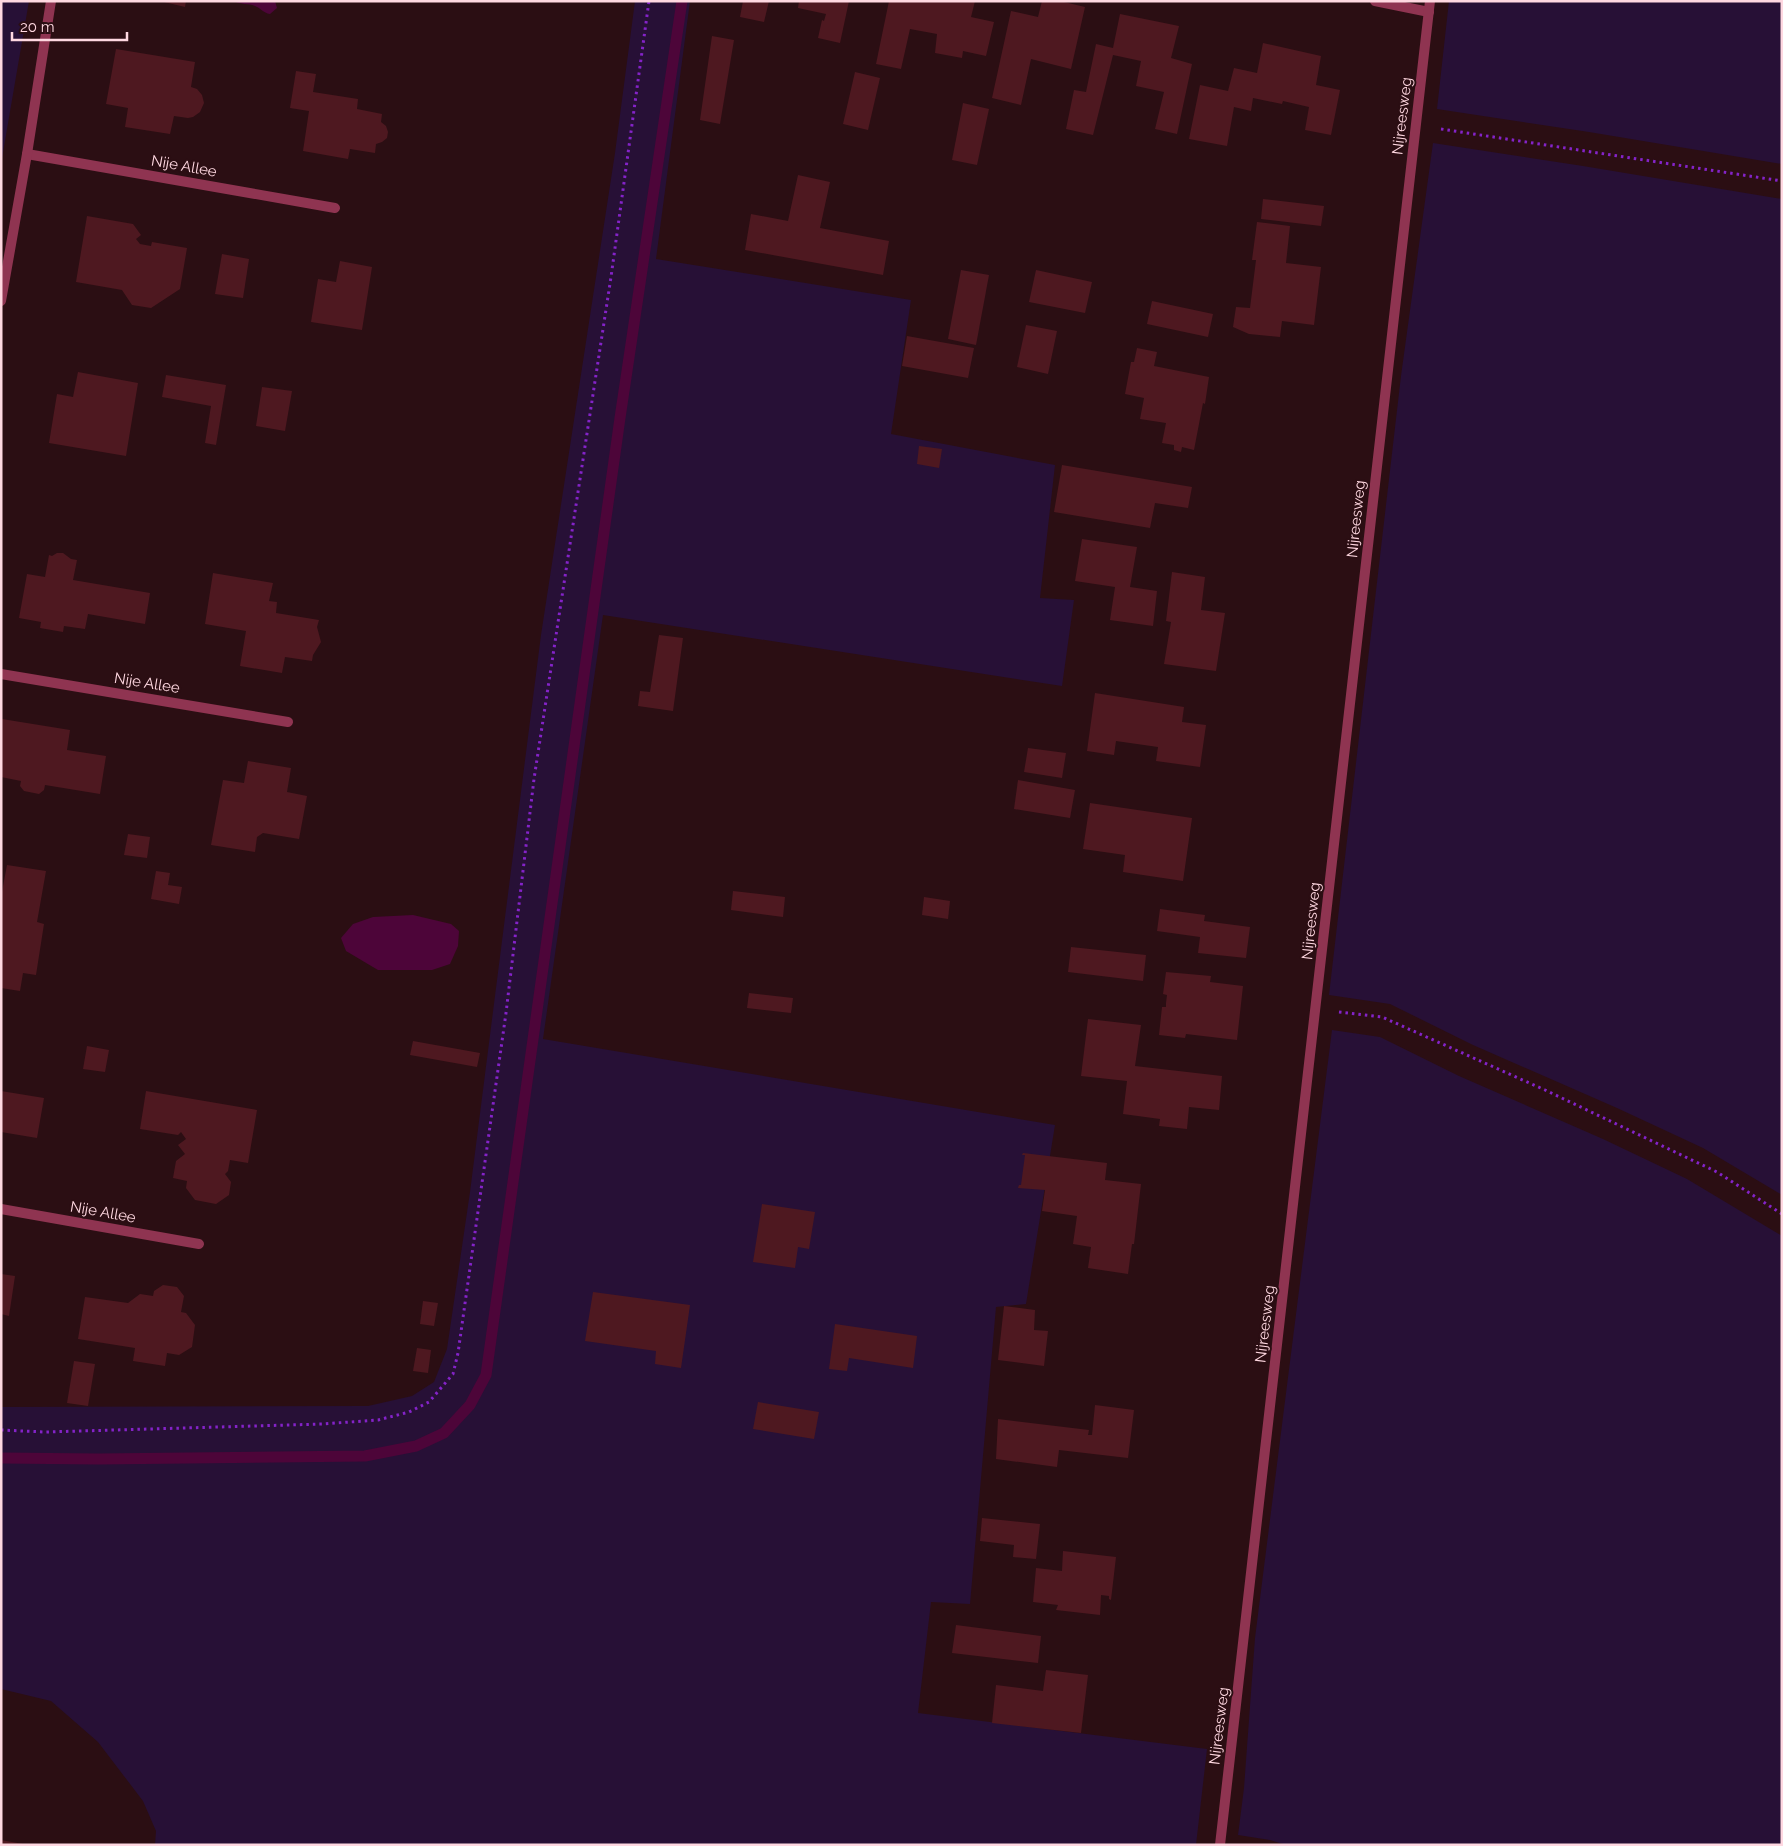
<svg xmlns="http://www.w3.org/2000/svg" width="1783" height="1846" font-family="Raleway,sans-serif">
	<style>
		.green { fill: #271036 }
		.water { fill: #4d0539 }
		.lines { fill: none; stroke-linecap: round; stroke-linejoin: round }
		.stream { stroke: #4d0539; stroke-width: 11 }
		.building { fill: #4e1820 }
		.path { stroke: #8423c8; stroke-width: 3; stroke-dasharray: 2.5 4; stroke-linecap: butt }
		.minor { stroke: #8f3451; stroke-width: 10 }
		.labels { text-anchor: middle; stroke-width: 4; stroke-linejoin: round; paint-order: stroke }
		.street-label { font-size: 15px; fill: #ffd8e1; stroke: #2b0e13 }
	</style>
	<rect width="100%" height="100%" fill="#2b0e13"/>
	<g class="green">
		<path d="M1,1H29L1,164Z"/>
		<path d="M635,1H690L656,259L911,300L891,434L1055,465L1040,598L1074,600L1062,686L603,615L543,1039L1055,1125L1026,1304L996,1307L970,1604L931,1602L918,1713L1207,1749L1196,1845H155L156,1831L143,1801L98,1742L51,1701L1,1689V1407L368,1406L412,1396L434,1382L447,1349L470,1192L541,635L615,153Z"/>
		<path d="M1449,1H1782V164L1589,132L1437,109Z"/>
		<path d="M1433,143L1583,166L1782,199V1195L1703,1148L1617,1108L1473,1045L1390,1004L1329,995L1401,376Z"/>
		<path d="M1332,1030L1380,1037L1459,1076L1603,1139L1687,1179L1782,1236V1845H1286L1270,1840L1238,1835L1244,1788L1255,1638Z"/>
	</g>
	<g class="water">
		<path d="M234,1H275L277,8L270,14C263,13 261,8 255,6C248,3 241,5 234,1Z"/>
		<path d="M413,915L451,924L459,931L458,946L450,964L432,970H378L346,951L341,938L353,924L373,917Z"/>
	</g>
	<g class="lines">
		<path class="stream" d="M1,1458L98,1459L365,1456L416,1446L444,1433L470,1405L486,1375L620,418L682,1"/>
	</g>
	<g class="building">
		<path d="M160,1H186L185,7Z"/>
		<path d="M743,1H769L764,22L740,17Z"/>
		<path d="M799,1H849L840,43L818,38L822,20L824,21L826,14L798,8Z"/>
		<path d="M889,1H975L971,17L994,22L986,56L963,51L962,58L935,53L937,34L910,29L901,69L876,64Z"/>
		<path d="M1042,1H1060L1085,7L1071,69L1031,59L1021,105L992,98L1011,11L1038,17Z"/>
		<path d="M1120,14L1179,26L1171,58L1192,64L1177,134L1155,129L1164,92L1136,86L1141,61L1113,55L1093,135L1066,129L1074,90L1086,92L1096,44L1113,48Z"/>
		<path d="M712,36L734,40L720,124L700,120Z"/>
		<path d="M1263,43L1321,56L1316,85L1340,90L1331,135L1305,130L1309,107L1283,101L1282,104L1253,98L1251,111L1234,107L1227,146L1189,139L1200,85L1228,91L1234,68L1257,73Z"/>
		<path d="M116,49L195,62L191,87L197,89L202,95L204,103L200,112L193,117L188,118L174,116L170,134L125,127L128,108L106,104Z"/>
		<path d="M296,71L316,74L313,92L358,99L357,109L382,114L381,122L386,126L388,132L387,138L382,142L376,144L375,153L350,149L348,159L303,151L309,111L290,108Z"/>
		<path d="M855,72L880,78L868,130L843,124Z"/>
		<path d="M963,103L989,109L977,165L952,160Z"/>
		<path d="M798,175L830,182L820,228L889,241L883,275L745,250L751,214L788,221Z"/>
		<path d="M1263,199L1324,206L1321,226L1261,219Z"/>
		<path d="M87,216L133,224L141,235L136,239L140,244L151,246L152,242L187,248L180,289L151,308L132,305L122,290L76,282Z"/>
		<path d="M1257,222L1290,226L1286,263L1321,267L1314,325L1282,321L1280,337L1249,334L1233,327L1236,307L1250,308L1256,260H1252Z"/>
		<path d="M222,254L249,259L243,298L215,294Z"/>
		<path d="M340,261L372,267L362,330L311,322L318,279L336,282Z"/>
		<path d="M961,270L989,275L976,345L948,339Z"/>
		<path d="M1036,270L1092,282L1085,313L1029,302Z"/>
		<path d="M1152,301L1213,314L1208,337L1147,324Z"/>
		<path d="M1026,325L1057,331L1048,374L1017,367Z"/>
		<path d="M907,336L974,348L968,378L902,366Z"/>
		<path d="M1137,348L1157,352L1154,366L1209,377L1205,404L1203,403L1194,450L1182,447L1181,452L1174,450V445L1162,443L1166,423L1140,419L1144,398L1125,394L1131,362H1134Z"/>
		<path d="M78,372L138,383L126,456L49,443L57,394L73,397Z"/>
		<path d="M166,375L226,385L216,445L205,443L211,406L162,397Z"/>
		<path d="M262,387L292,391L285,431L256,426Z"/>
		<path d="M919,446L942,449L939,468L917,464Z"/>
		<path d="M1062,465L1192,487L1188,508L1155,503L1150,528L1054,512Z"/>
		<path d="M1082,539L1137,547L1130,587L1157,591L1153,626L1110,620L1115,587L1075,581Z"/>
		<path d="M57,553H63L71,559L77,560L73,580L150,593L145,624L88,614L85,629L64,626L63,632L40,628L41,622L19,618L27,574L45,577L49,555L52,556Z"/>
		<path d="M1172,572L1205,577L1201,610L1225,613L1216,671L1164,664L1171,622L1166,621Z"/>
		<path d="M213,573L273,583L269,601L277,602L276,613L319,620L317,627L321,642L313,655L312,661L285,657L282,673L240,666L246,631L205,624Z"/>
		<path d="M659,635L683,638L673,711L638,706L640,691L650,692Z"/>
		<path d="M1095,693L1184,707L1182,722L1206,725L1200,767L1156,761L1158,747L1116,741L1114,755L1087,751Z"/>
		<path d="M2,719L70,730L67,750L106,756L100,794L45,785L44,790L39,794L24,791L20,786L21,781L1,777Z"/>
		<path d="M1028,748L1066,753L1062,778L1024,772Z"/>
		<path d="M248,761L291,768L287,792L307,796L299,839L263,833L257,837L255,852L211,845L223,780L244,783Z"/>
		<path d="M1018,780L1075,790L1070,818L1014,809Z"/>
		<path d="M1090,803L1192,818L1183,881L1123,872L1125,855L1083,849Z"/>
		<path d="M128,834L150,837L147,858L124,855Z"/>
		<path d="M7,865L46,871L37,922L44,924L36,975L23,973L20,991L1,988V897Z"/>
		<path d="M156,871L170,873L168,885L182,887L179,904L151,899Z"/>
		<path d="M733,891L785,897L783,917L731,910Z"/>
		<path d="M924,897L950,901L948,919L922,915Z"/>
		<path d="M1160,909L1205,915L1204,921L1250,927L1246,958L1198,953L1200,937L1157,931Z"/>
		<path d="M1071,947L1146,955L1143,981L1068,972Z"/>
		<path d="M1166,972L1211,976L1210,982L1243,986L1237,1040L1186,1034L1185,1038L1159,1035L1162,1007H1166V1003L1167,995L1163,994Z"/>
		<path d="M749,993L793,998L791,1013L747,1008Z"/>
		<path d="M1088,1019L1141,1025L1135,1066L1222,1076L1219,1110L1189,1107L1187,1129L1159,1126L1160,1119L1123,1114L1127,1081L1081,1076Z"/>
		<path d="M413,1041L480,1053L477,1067L410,1055Z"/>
		<path d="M87,1046L109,1050L105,1072L83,1069Z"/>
		<path d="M1,1091L44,1098L37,1138L1,1132Z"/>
		<path d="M146,1091L257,1110L248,1163L230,1160L228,1171L225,1174L231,1182L229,1195L216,1204L195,1200L186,1188L187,1181L173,1178L176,1161L185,1154L178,1145L186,1139L181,1132L178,1135L140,1129Z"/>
		<path d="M1023,1153L1107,1163L1105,1180L1141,1184L1134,1244H1132L1128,1274L1088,1268L1091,1247L1073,1244L1077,1216L1042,1211L1045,1190L1018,1188L1019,1185H1021L1025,1155H1022Z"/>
		<path d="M762,1204L815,1212L809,1249L798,1247L795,1268L753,1262Z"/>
		<path d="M1,1274L15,1276L9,1316L1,1314Z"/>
		<path d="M163,1285L177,1287L184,1296L181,1312L186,1313L195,1325L192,1347L179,1355L167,1353L165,1366L133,1361L135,1348L78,1339L85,1297L128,1303L140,1294L153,1296L154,1291Z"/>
		<path d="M593,1292L690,1305L681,1368L655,1364L656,1351L585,1341Z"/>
		<path d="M423,1301L438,1303L434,1326L420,1324Z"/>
		<path d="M1004,1306L1035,1310L1034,1330L1048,1331L1044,1366L998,1360Z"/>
		<path d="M835,1324L917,1336L913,1368L849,1358L847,1371L829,1369Z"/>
		<path d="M417,1348L431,1350L428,1373L413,1371Z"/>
		<path d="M74,1361L95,1364L88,1406L67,1403Z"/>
		<path d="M758,1402L819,1412L814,1439L753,1429Z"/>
		<path d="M1095,1405L1134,1410L1128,1458L1059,1450L1057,1467L996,1459L998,1419L1089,1430L1088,1435H1092Z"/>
		<path d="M982,1518L1040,1524L1036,1559L1013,1557L1014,1545L980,1541Z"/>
		<path d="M1063,1551L1116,1557L1111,1600L1109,1599V1596L1101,1595L1100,1615L1056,1610L1058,1605L1033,1602L1036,1568L1062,1571Z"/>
		<path d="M956,1625L1041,1636L1038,1663L952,1653Z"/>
		<path d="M1046,1670L1088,1675L1081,1733L992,1723L996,1685L1043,1691Z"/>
		<path d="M1,1840L23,1844V1845H1Z"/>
	</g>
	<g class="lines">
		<g class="path">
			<path d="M1441,129L1782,181"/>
			<path d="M1339,1012L1382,1017L1545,1090L1717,1172L1782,1214"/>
			<path d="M1,1430L45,1432L322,1424L378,1420L409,1412L429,1402L453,1374L458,1353L506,1013L534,779L611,277L649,1"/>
		</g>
		<g class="minor">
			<path d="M1375,1L1429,12"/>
			<path d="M27,154L335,208"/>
			<path d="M1,301L27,154L51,1"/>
			<path d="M1,674L288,722"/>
			<path d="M1,1209L199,1244"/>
			<path d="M1220,1845L1430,1"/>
		</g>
	</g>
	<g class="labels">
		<g class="street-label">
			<text transform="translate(1402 116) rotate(-83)" y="5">Nijreesweg</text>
			<text transform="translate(184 166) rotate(10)" y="5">Nije Allee</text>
			<text transform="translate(1356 519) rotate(-84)" y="5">Nijreesweg</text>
			<text transform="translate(147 683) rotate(9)" y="5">Nije Allee</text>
			<text transform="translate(1311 921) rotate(-84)" y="5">Nijreesweg</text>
			<text transform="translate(103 1212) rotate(10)" y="5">Nije Allee</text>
			<text transform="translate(1265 1324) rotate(-83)" y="5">Nijreesweg</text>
			<text transform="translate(1219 1726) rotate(-83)" y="5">Nijreesweg</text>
		</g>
	</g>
	<rect width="1783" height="1846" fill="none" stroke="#ffd8e1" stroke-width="5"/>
	<path d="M12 32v8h115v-8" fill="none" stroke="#ffd8e1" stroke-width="2.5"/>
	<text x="20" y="32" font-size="15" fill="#ffd8e1" stroke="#2b0e13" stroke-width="4" paint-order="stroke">20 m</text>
</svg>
